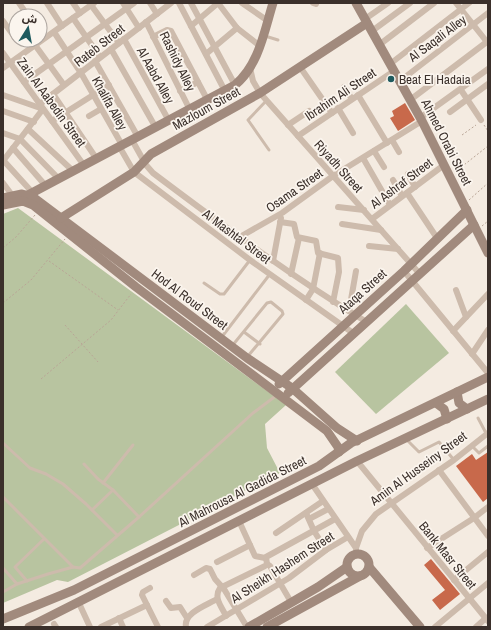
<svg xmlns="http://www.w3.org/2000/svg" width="491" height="630" font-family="'Archivo Narrow','Noto Sans Arabic',sans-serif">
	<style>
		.green { fill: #b8c4a0 }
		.building { fill: #c8694b }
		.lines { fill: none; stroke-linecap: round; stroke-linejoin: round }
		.path { stroke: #b9a596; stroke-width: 1; stroke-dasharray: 2 2; stroke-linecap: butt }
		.lane { stroke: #cdbbac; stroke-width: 3 }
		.street { stroke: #cdbbac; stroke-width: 6 }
		.secondary { stroke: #a18a7d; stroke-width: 9 }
		.poi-dot { fill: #1f5a5e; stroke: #fbf5ee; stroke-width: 1.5 }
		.labels { text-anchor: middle; stroke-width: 3.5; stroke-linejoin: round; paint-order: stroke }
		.street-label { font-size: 13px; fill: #3b302b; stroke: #fbf5ee }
		.poi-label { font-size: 13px; fill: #3b302b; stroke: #fbf5ee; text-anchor: start }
	</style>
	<rect width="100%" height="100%" fill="#f4ebe1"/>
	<g class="green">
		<path d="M18,208L286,405L265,424L267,448L280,473L68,582L57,580L3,603V214Z"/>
		<path d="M406,304L449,353L376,414L335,372Z"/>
	</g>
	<g class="building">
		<path d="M405,103L415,120L398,131L390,118L394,116L392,111Z"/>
		<path d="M488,452V498L483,502L456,466L472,454L476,460Z"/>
		<path d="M431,559L460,594L440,610L432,600L445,590L424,565Z"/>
	</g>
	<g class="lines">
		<g class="path">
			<path d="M484,125L488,131"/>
			<path d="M462,135L476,125"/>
			<path d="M455,172L488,146"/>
			<path d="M469,200L488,183"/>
			<path d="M482,226L488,221"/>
			<path d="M3,248L16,237L35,215"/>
			<path d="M49,261L118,310"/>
			<path d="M3,303L31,280L65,239"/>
			<path d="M65,325L98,362"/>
			<path d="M41,379L111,320L131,294"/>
		</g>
		<g class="lane">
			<path d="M265,36L278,40"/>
			<path d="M267,100L248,120L269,150"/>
			<path d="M204,283L220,294H224L250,260"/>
			<path d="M244,332L260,344"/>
			<path d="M221,338L270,274"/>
			<path d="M232,346L267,303L271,302L282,311L283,314L248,356"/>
			<path d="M478,418L487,435"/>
			<path d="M407,440L419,452L439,442L454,460"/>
			<path d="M3,443L30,468L46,474L63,484L86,504L117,535"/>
			<path d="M472,446L479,453L488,446"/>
			<path d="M103,483L133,445"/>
			<path d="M3,497L73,567"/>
			<path d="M92,510L113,490"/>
			<path d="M139,517L253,413L277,395"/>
			<path d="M3,568L17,584L48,574L73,567L80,568L139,517L113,490L98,479L84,464"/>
			<path d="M27,581L15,567L44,539"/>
			<path d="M3,592L17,584"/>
		</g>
		<g class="street">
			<path d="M19,3L28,16"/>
			<path d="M47,3L62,26"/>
			<path d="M73,3L80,13"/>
			<path d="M123,3L139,28"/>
			<path d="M150,3L157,14"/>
			<path d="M179,3L225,91"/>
			<path d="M191,3L235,85"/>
			<path d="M242,3L268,21"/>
			<path d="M313,3L316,4"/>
			<path d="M456,3L487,42"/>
			<path d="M91,5L119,43"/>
			<path d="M73,18L100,57"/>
			<path d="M365,19L388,3"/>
			<path d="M3,21L16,39"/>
			<path d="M146,22L190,110"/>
			<path d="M191,26L218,3L237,28L260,46"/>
			<path d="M372,31L410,3"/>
			<path d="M54,32L81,73L122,145"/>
			<path d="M153,37L167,30L171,31L208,101"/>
			<path d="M124,39L169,121"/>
			<path d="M35,45L64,85"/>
			<path d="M379,45L434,3"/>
			<path d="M111,49L156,128"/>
			<path d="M3,53L83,164"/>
			<path d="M206,54L237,28"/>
			<path d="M95,61L138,137"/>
			<path d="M390,64L469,3"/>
			<path d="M300,67L332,113"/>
			<path d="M3,68L94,3"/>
			<path d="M250,68L253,81L260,93L419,273"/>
			<path d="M400,81L488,13"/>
			<path d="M24,82L134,3"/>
			<path d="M344,87L352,99"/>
			<path d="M461,90L481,120"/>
			<path d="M180,91L198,82"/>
			<path d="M53,94L96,158"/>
			<path d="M3,95L43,109L3,161"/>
			<path d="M358,95L387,143"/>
			<path d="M410,100L488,41"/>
			<path d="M40,104L171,3"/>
			<path d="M338,108L353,133"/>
			<path d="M3,111L34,122"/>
			<path d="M450,112L488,84"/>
			<path d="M89,116L101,109"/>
			<path d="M420,118L488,69"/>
			<path d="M52,121L109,85"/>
			<path d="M288,125L309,111"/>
			<path d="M28,129L72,170"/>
			<path d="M3,133L20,139L58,178"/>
			<path d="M298,136L394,71"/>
			<path d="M132,140L146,165L153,173C222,225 291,276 365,321"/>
			<path d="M392,140L399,152"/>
			<path d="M119,146L134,172L250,260L353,333"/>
			<path d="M13,148L45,185"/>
			<path d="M374,151L384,167"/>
			<path d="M363,158L390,205"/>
			<path d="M3,160L32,192"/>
			<path d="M408,174L415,187"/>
			<path d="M393,180L402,196"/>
			<path d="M3,183L12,195"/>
			<path d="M407,193L437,238"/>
			<path d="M338,207L364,210"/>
			<path d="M372,219L444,165"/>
			<path d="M280,222L294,224L297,237L316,241L318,253L338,258L339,272L333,302"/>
			<path d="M342,224L381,230"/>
			<path d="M238,238L282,213L333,176L422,121"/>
			<path d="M369,246L398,249"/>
			<path d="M273,261L281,218"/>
			<path d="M404,271L488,373"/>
			<path d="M291,274L299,238"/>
			<path d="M456,290L466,317"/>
			<path d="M306,300L313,289L320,253"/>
			<path d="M349,311L356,271"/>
			<path d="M453,331L488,294"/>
			<path d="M472,354L488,330"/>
			<path d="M357,461L488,621"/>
			<path d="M439,470L488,536"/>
			<path d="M312,484L356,548V554"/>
			<path d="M306,513L314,531L326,550"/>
			<path d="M309,519L328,509"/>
			<path d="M239,521L255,556L265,558"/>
			<path d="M276,533L323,501"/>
			<path d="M356,548L362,531L376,514L454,460L488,433"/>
			<path d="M427,548L474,518L488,507"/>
			<path d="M217,562L250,545"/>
			<path d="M267,564L270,566L291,602"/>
			<path d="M194,575L206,568L210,569L215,579L224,589L247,627"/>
			<path d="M454,580L488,552"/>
			<path d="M150,588L143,592L142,595L158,627"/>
			<path d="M78,601L90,627"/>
			<path d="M166,601L171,608L180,607L187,618"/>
			<path d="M226,616C222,607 213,598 220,588L265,566L267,564L266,557L335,519"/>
			<path d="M119,618L123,627"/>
			<path d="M54,624L56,627"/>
			<path d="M101,627L147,605"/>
			<path d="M186,627C183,613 207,605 217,599"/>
			<path d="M207,627L289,578L326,550L348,537"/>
			<path d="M435,627L488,583"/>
			<path d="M476,627L486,618"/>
		</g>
		<g class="secondary">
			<path d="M356,3L422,121L488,253"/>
			<path d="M28,195L235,85C259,65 264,32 273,3"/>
			<path d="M3,198L22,194L33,197L247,358L292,388L337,428L357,441"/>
			<path d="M3,205L23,201L33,205L136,287L327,431L338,447L339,452"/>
			<path d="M61,218L134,172L151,154L260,93L367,23"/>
			<path d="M279,384L404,271L467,210"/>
			<path d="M457,392L459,403L467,409"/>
			<path d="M288,393L474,225"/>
			<path d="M436,403L444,409L447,419"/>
			<circle cx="358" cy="565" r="11"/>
			<path d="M369,567L420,627"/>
			<path d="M3,619L74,590L319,466L351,443L488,377"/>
			<path d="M29,627L357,461L488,399"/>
			<path d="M249,627L318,587L347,567"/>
			<path d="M267,627L360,576"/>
		</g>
	</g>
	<circle class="poi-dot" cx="391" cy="79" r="4"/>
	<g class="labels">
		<g class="street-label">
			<text transform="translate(437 38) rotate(-37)" y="5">Al Saqali Alley</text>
			<text transform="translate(99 45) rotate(-38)" y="5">Rateb Street</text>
			<text transform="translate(178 61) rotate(64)" y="5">Rashidy Alley</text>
			<text transform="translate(156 75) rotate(61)" y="5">Al Aabd Alley</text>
			<text transform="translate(340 94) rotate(-34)" y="5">Ibrahim Ali Street</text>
			<text transform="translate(52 102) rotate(54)" y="5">Zain Al Aabedin Street</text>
			<text transform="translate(110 103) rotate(61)" y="5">Khalifa Alley</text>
			<text transform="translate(206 108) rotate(-29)" y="5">Mazloum Street</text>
			<text transform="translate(447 142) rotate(63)" y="5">Ahmed Orabi Street</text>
			<text transform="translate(339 166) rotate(48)" y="5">Riyadh Street</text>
			<text transform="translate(401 183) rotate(-37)" y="5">Al Ashraf Street</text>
			<text transform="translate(294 190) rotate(-35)" y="5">Osama Street</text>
			<text transform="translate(237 236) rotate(37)" y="5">Al Mashtal Street</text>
			<text transform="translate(362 291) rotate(-42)" y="5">Ataqa Street</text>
			<text transform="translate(190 299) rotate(37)" y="5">Hod Al Roud Street</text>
			<text transform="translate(418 468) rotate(-36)" y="5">Amin Al Husseiny Street</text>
			<text transform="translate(242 491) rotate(-27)" y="5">Al Mahrousa Al Gadida Street</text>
			<text transform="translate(448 555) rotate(51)" y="5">Bank Masr Street</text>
			<text transform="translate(282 567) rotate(-33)" y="5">Al Sheikh Hashem Street</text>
		</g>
		<g class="poi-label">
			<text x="399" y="84">Beat El Hadaia</text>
		</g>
	</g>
	<rect width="491" height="630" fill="none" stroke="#3b302b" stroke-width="8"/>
	<g transform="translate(28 28) rotate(11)"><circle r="19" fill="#fbf5ee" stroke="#aea6a0"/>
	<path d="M0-3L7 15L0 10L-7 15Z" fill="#1f5a5e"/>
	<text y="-6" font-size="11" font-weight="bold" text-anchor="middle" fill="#3b302b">ش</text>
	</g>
</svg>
